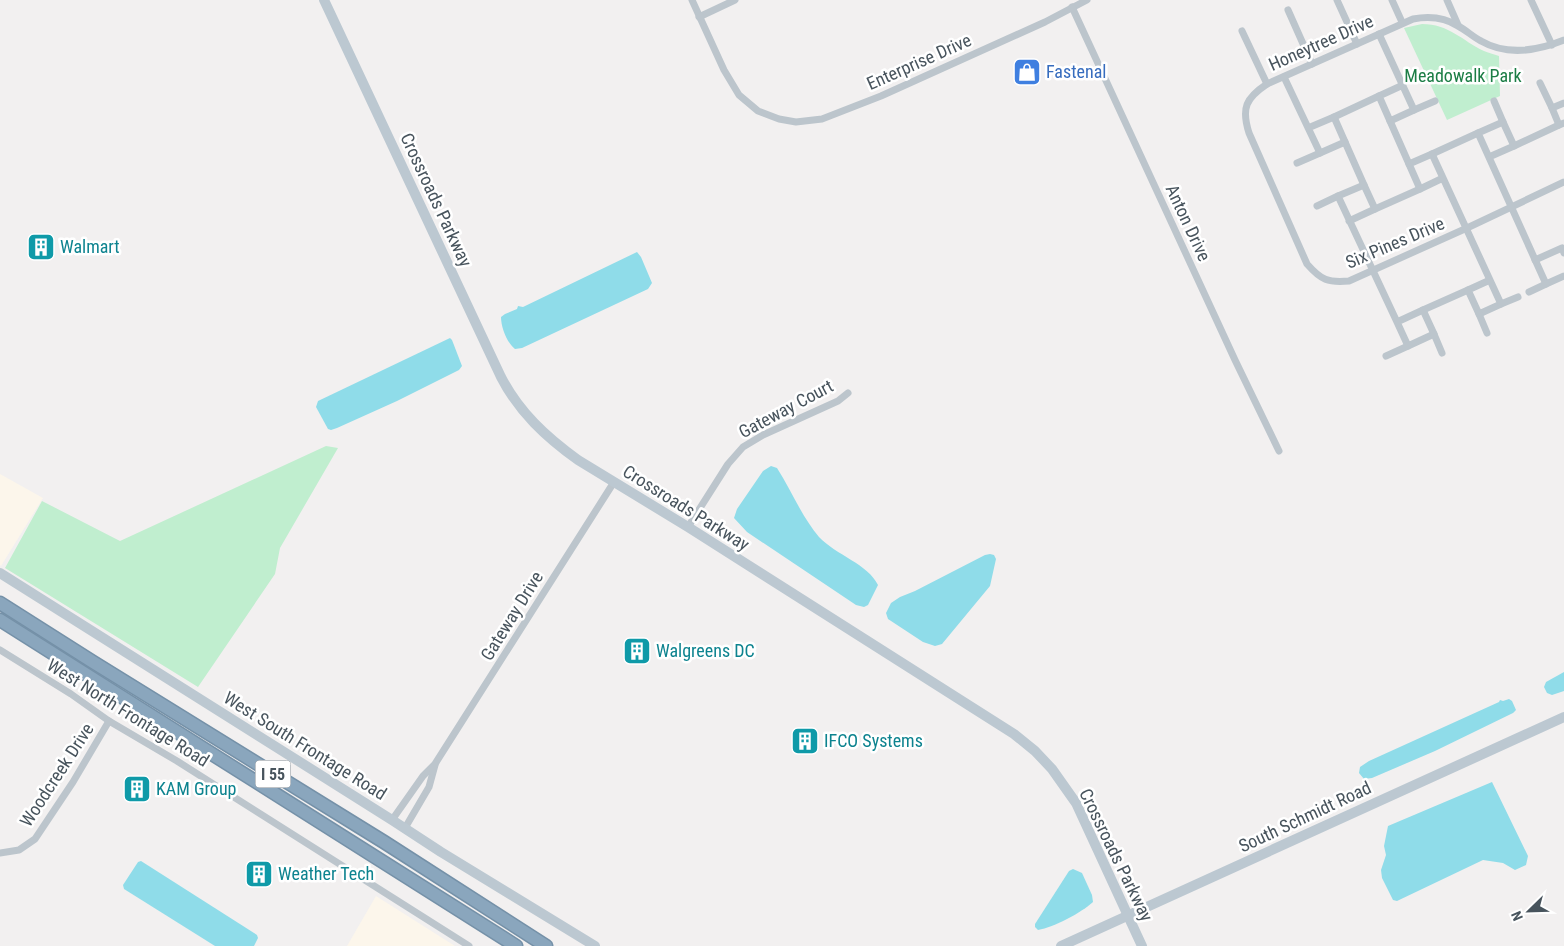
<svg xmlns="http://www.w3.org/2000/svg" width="1564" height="946" font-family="'Roboto Condensed',sans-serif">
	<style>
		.commercial { fill: #fcf6eb }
		.green { fill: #c0eecf }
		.water { fill: #8fdce9 }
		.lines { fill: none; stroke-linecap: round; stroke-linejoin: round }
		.highway-casing { stroke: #7591a8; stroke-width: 15 }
		.street { stroke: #bcc5cc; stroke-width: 7 }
		.secondary { stroke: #bcc8d1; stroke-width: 10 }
		.highway { stroke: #8aa6bd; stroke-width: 12 }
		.labels { text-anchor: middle; stroke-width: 5; stroke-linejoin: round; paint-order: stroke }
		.shield { fill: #fff; stroke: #7f878e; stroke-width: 1 }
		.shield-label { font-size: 16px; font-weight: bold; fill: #48545d }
		.street-label { font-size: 18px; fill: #48545d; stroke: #fff }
		.shop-label { font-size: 18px; fill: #366cbe; stroke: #fff; text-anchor: start }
		.park-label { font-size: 18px; fill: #1b7d45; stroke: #fff }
		.culture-label { font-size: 18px; fill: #0d838f; stroke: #fff; text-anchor: start }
	</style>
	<rect width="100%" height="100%" fill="#f2f0f0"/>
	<g class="commercial">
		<path d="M0,474L43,498L1,566L0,565Z"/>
		<path d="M376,896L455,946H347Z"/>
	</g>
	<g class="green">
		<path d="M1422,24C1449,24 1461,40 1484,51C1488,53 1494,54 1499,56L1500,96L1447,120L1404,28Z"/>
		<path d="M326,446L338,448L280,548L275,574L198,687L5,568L42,501L120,541Z"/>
	</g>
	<g class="water">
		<path d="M637,252L641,257L652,283L648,289L522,348L515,349C507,343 501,327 501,317L505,314L517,309L518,306L523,307Z"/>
		<path d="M450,338L452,340L462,366L459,370L397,401L337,428L331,430L328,429L316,407L318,401Z"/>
		<path d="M771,466L777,468C791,490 802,517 819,537C836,555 868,564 878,585L868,605L864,607L856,605L747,532L734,518L737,509L763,471Z"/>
		<path d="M990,554L994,555L996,559L990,586L942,644L935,646L923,642L888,619L886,613L891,603L900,597L915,591L985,555Z"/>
		<path d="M1564,672V691L1552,695L1547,693L1544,687L1546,682Z"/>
		<path d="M1509,699L1512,701L1516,710L1513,713L1435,751L1372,778L1364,779L1359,773L1360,767L1369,761L1499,702L1500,700L1503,701Z"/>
		<path d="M1492,782L1528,856L1526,865L1515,870L1503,863L1483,860L1397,901L1393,900L1382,878L1381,870L1386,855L1384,846L1388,826Z"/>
		<path d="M141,861L257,935L258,938L254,946H215L124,889L123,885L138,862Z"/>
		<path d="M1073,869L1082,873L1092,895L1093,902C1081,913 1054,927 1038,930L1035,927V924L1069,871Z"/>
	</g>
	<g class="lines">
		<g class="highway-casing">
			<g id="highway">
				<path d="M0,603L93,662L384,842L546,946"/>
				<path d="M0,620L516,946"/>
			</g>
		</g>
		<g class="street">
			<path d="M692,0L724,70L739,95L758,111L779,119L796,122L822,119L881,96L1045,22L1087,0"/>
			<path d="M1337,0L1357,44"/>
			<path d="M1392,0L1402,22"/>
			<path d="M1447,0L1458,25"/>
			<path d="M1531,0L1552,45"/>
			<path d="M1072,7L1235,360L1279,451"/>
			<path d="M1288,10L1312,64"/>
			<path d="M699,17L735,0"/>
			<path d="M1242,31L1267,84"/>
			<path d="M1379,34L1414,110L1390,121L1379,96L1403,85"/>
			<path d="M1564,40C1537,51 1507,56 1481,41C1473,37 1466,30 1458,26C1444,17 1429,16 1413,19L1267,84C1246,98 1241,108 1249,133L1307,264C1321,280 1328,283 1349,281L1467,228L1564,182"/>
			<path d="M1284,77L1320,153L1345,142L1334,117L1308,128"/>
			<path d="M1540,83L1552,108"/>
			<path d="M1494,101L1503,122"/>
			<path d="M1564,103L1552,108L1559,125L1564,123"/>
			<path d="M1414,110L1435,101"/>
			<path d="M1334,117L1379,96"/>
			<path d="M1390,121L1409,164"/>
			<path d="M1345,142L1364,185"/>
			<path d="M1514,146L1559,125"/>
			<path d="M1432,154L1478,133"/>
			<path d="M1489,157L1514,146L1503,122L1478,133L1546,284L1564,276"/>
			<path d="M1297,163L1320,153"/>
			<path d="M1443,178L1420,189L1409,164L1432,154L1501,304L1479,314L1468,290L1490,280"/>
			<path d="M1317,206L1338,196"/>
			<path d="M1375,209L1420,189"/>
			<path d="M1349,221L1375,209L1364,185L1338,196L1397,322L1423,310L1434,334L1408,346L1397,322"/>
			<path d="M1535,260L1562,248L1564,253"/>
			<path d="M1529,292L1546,284"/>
			<path d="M1501,304L1518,297"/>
			<path d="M1423,310L1468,290"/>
			<path d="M1479,314L1487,333"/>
			<path d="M1434,334L1442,353"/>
			<path d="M1386,356L1408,346"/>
			<path d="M688,527L728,464L743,447L763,435L838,401L848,393"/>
			<path d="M0,650L71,694L109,721L177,761L469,946"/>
			<path d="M392,820L423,776L435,764L614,482"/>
			<path d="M405,828L429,787L435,765"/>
			<path d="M0,853L19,850L35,839L73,782L109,721"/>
		</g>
		<g class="secondary">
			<path d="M324,0L501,377C519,412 546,437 578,460L688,527L1014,734L1035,751L1052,769L1076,803L1142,946"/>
			<path d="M0,573L392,820L441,852L595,946"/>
			<path d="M1061,946L1564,717"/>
		</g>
		<use href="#highway" class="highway"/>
	</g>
	<defs>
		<g id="shop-square" transform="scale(1.4375)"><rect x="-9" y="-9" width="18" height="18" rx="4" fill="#3f7fe0" stroke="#fff"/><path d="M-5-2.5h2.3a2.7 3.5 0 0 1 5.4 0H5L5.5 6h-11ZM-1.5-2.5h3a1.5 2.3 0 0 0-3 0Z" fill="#fff"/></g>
		<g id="building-square" transform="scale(1.4375)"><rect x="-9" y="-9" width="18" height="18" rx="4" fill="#0f9aa8" stroke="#fff"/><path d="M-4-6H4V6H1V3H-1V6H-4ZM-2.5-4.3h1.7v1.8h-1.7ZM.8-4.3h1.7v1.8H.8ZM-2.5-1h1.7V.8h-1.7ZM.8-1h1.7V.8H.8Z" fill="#fff"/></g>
	</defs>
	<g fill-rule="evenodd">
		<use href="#shop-square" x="1027" y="72"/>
		<use href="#building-square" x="41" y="247"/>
		<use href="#building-square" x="637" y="651"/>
		<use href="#building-square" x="805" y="741"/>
		<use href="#building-square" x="137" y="789"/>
		<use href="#building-square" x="259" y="874"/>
	</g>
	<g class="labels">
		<rect class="shield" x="255.5" y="760.5" width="35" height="27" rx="4"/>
		<g class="shield-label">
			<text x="273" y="780">I 55</text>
		</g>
		<g class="street-label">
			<text transform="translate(1321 43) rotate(-24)" y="6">Honeytree Drive</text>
			<text transform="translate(919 62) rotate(-24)" y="6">Enterprise Drive</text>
			<text transform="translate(436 200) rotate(65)" y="6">Crossroads Parkway</text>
			<text transform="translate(1188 223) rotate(65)" y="6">Anton Drive</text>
			<text transform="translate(1395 243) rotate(-23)" y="6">Six Pines Drive</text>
			<text transform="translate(786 409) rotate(-28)" y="6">Gateway Court</text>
			<text transform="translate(686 508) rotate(32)" y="6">Crossroads Parkway</text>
			<text transform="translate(512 616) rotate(-58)" y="6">Gateway Drive</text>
			<text transform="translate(128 713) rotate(32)" y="6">West North Frontage Road</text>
			<text transform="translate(305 746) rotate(32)" y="6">West South Frontage Road</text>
			<text transform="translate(57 775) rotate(-57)" y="6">Woodcreek Drive</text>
			<text transform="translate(1305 817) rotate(-25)" y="6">South Schmidt Road</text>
			<text transform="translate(1116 855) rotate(64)" y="6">Crossroads Parkway</text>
		</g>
		<g class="shop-label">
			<text x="1046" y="78">Fastenal</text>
		</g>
		<g class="park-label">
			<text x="1463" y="82">Meadowalk Park</text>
		</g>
		<g class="culture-label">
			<text x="60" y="253">Walmart</text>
			<text x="656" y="657">Walgreens DC</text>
			<text x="824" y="747">IFCO Systems</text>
			<text x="156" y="795">KAM Group</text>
			<text x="278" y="880">Weather Tech</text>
		</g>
	</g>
	<g transform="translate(1529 911) rotate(247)" stroke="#ffffff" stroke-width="4" paint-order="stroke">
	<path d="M0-4L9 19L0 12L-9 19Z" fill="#48545d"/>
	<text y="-8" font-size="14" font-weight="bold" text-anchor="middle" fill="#48545d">N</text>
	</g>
</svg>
